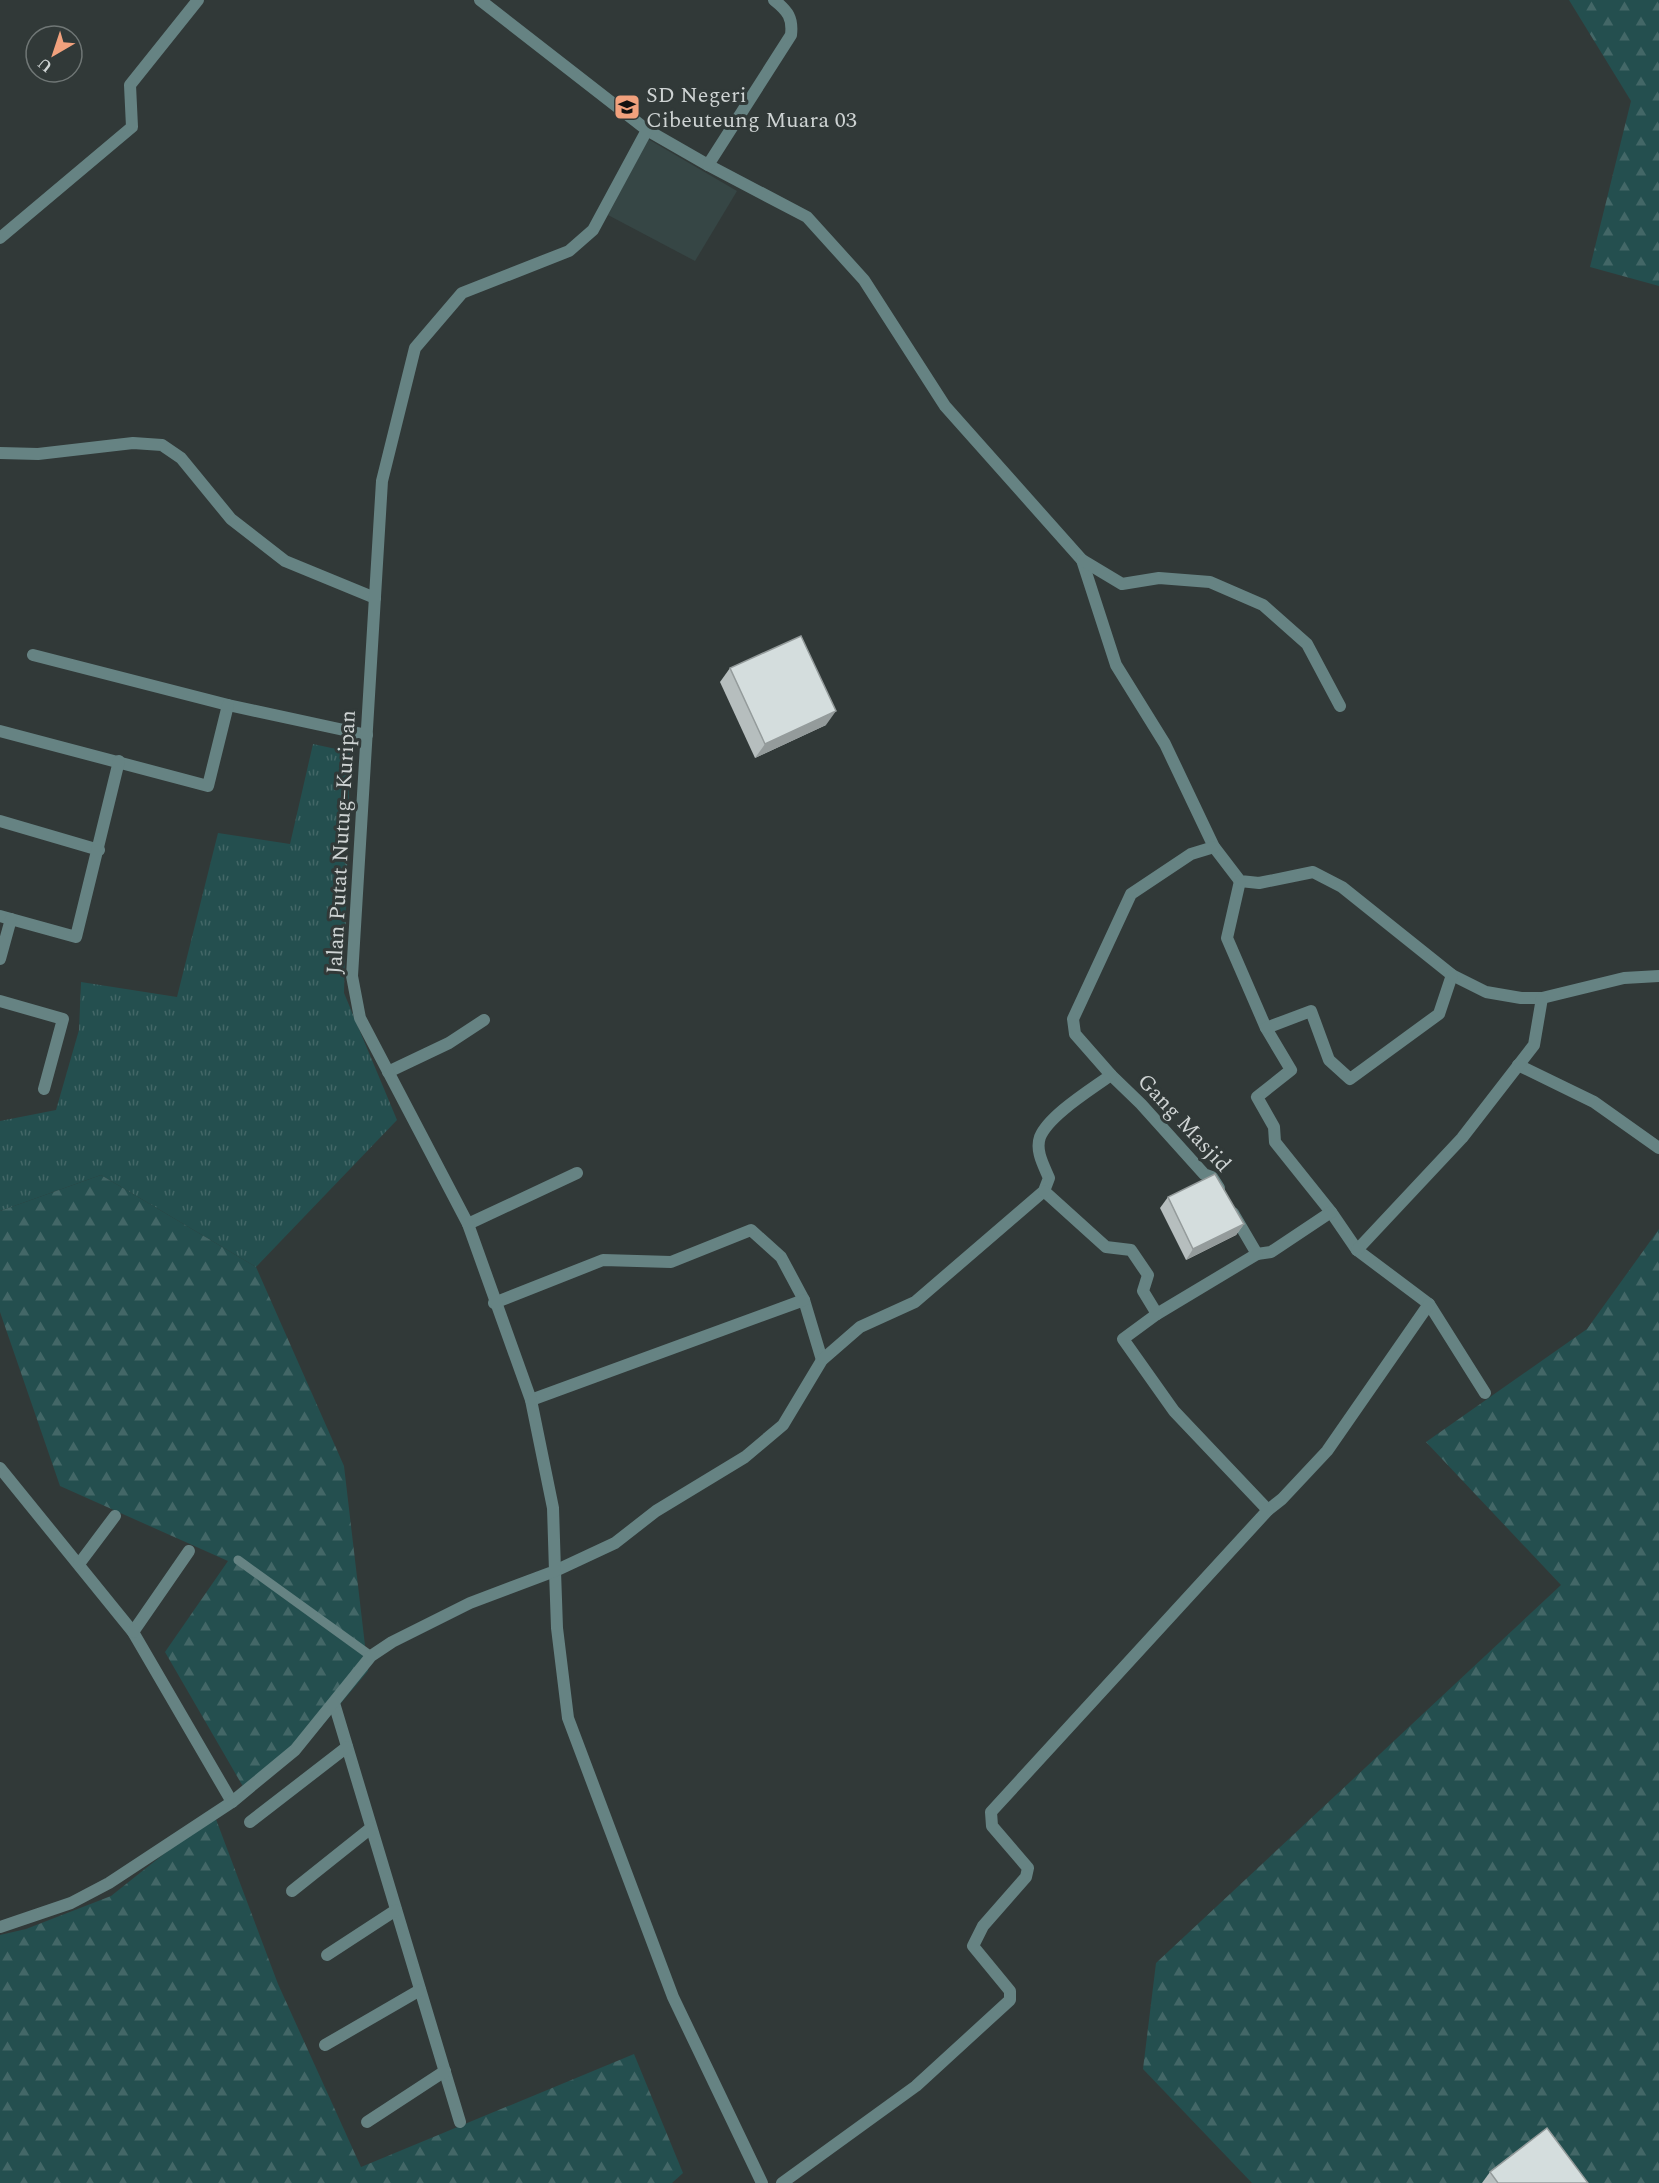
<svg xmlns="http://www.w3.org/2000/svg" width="1659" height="2183" viewBox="0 0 1659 2183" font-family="Spectral,serif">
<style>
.built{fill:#364645}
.grass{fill:url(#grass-tufts)}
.forest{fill:url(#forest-firs)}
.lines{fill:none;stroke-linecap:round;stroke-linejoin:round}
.service{stroke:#668383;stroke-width:9}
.minor{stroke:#668383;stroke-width:12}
.tertiary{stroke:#668383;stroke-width:12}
.wall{fill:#b6bebe}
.shaded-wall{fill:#949b9b}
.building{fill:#d4dddd;stroke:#949b9b;stroke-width:1.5}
.labels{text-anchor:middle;stroke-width:6;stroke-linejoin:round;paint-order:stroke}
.poi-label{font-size:22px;fill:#ced3d3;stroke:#313938;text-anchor:start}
.street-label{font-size:22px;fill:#ced3d3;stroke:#313938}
</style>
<defs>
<pattern id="grass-tufts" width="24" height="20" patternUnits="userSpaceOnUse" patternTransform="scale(1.5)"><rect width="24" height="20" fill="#244f4f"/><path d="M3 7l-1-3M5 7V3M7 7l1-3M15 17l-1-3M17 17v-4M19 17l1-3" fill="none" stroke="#436767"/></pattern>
<pattern id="forest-firs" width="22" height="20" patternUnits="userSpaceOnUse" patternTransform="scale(1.5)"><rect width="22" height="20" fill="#244f4f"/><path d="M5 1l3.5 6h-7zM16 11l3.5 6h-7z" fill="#436767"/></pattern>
</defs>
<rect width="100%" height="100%" fill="#313938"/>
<!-- built -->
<path class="built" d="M648 139 737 191 695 261 608 215Z"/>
<!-- grass -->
<path class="grass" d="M313 744 350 752 344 993 397 1120 256 1267 101 1175 0 1211V1121L56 1110 79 1030 81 982 177 997 218 833 290 844Z"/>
<!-- forest -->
<g class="forest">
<path d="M1569 0H1659V286L1590 267 1631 101Z"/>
<path d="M101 1175 256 1267 344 1466 368 1671 299 1753 245 1790 165 1652 228 1561 60 1486 0 1312V1211Z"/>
<path d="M1659 1229V2183H1252L1143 2069 1156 1963 1561 1585 1426 1442 1587 1329Z"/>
<path d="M214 1814 278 1984 361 2167 634 2054 683 2173 672 2183H0V1935L26 1929 111 1896Z"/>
</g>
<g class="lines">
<!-- service -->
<path class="service" d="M238 1560 371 1656"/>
<!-- minor -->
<g class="minor">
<path d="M647 130 708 165 807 217 864 280 945 406 1082 560 1116 665 1165 744 1214 847 1240 881 1259 883 1313 872 1342 887 1452 975 1486 992 1521 998H1542L1624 978 1659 976"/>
<path d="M708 165 791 35C793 18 788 11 774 0"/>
<path d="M0 238 132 127 130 85 198 0"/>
<path d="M0 453 38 454 133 443 162 445 181 458 231 519 285 561 375 598"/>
<path d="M1082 560 1122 584 1159 578 1210 582 1263 605 1307 644 1340 706"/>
<path d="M33 655 228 705 367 735"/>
<path d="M0 731 208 786 228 705"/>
<path d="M0 821 99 850"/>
<path d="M1240 881 1227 938 1266 1028 1291 1070 1257 1097 1274 1127 1275 1142 1331 1212 1357 1250 1429 1304 1485 1393"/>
<path d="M0 916 76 937 119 761"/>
<path d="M0 959 11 919"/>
<path d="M0 1001 63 1019 44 1089"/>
<path d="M1266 1028 1311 1011 1329 1060 1350 1079 1439 1014 1452 975"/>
<path d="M1518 1065 1594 1102 1659 1148"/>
<path d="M388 1072 449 1043 484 1020"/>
<path d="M1111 1075 1141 1104 1204 1174 1212 1177 1219 1188"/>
<path d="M468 1224 577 1173"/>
<path d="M1357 1250 1462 1138 1534 1045 1542 998"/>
<path d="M1257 1254 1271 1252 1331 1212"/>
<path d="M494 1303 603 1260 671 1262 751 1230 781 1257 804 1300 822 1360"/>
<path d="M1157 1314 1257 1254 1233 1213"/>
<path d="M531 1400 804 1300"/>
<path d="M0 1468 133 1632 232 1802"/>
<path d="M1268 1510 1282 1499 1327 1451 1429 1304"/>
<path d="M79 1564 115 1516"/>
<path d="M133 1632 189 1551"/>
<path d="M334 1703 460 2122"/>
<path d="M250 1822 347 1747"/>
<path d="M292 1891 371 1828"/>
<path d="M327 1955 396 1910"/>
<path d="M325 2045 420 1990"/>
<path d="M367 2122 445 2071"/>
<path d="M762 2183 673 1997 568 1718 557 1628 555 1571 615 1543 656 1511 745 1457 783 1425 822 1360 860 1327 915 1302 1044 1191 1049 1178C1044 1166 1035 1151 1040 1137 1049 1115 1092 1089 1111 1075L1075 1034 1073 1019 1131 894 1191 854 1214 847"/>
<path d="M782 2183 916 2086 1010 2000V1991L973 1946 983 1926 1026 1877 1028 1868 992 1826 991 1812 1268 1510 1174 1411 1123 1339 1157 1314 1143 1291 1148 1275 1131 1250 1106 1247 1044 1191"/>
</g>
<!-- tertiary -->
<path class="tertiary" d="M0 1927 71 1903 109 1883 232 1802 295 1750 371 1656 392 1642 470 1603 555 1571 553 1508 531 1400 468 1224 360 1018 352 976 382 481 415 348 462 293 569 251 593 230 647 130 480 0"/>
</g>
<!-- wall -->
<g class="wall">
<path d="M730 668 826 725 755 758 720 682Z"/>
<path d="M1168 1197 1244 1224 1236 1235 1186 1260 1160 1208Z"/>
<path d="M1490 2172 1588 2183H1482Z"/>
</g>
<!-- shaded-wall -->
<g class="shaded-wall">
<path d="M836 711 826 725 755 758 765 744Z"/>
<path d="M1244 1224 1236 1235 1186 1260 1193 1249Z"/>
</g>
<!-- building -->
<g class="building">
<path d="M801 636 836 711 765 744 730 668Z"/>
<path d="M1215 1174 1244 1224 1193 1249 1168 1197Z"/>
<path d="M1547 2128 1588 2183H1498L1490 2172Z"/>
</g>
<!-- icons -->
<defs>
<symbol id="school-square" viewBox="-11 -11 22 22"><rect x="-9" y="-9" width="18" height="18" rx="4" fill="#f1a17d" stroke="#313938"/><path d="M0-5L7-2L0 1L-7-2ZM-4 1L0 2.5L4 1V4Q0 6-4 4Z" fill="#111"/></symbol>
</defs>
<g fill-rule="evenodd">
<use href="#school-square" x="612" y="92" width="30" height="30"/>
</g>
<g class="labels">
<!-- poi labels -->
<g class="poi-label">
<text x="646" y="102">SD Negeri<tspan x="646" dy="25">Cibeuteung Muara 03</tspan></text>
</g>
<!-- street labels -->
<g class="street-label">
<text transform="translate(340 842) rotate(-87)" y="8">Jalan Putat Nutug–Kuripan</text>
<text transform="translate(1185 1122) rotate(47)" y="8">Gang Masjid</text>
</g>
</g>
<!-- north arrow -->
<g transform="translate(54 54) rotate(219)"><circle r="28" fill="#313938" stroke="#707776" stroke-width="1.5"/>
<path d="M0-4.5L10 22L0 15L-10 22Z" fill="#f1a17d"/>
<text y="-9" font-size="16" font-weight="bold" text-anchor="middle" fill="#ced3d3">U</text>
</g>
</svg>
